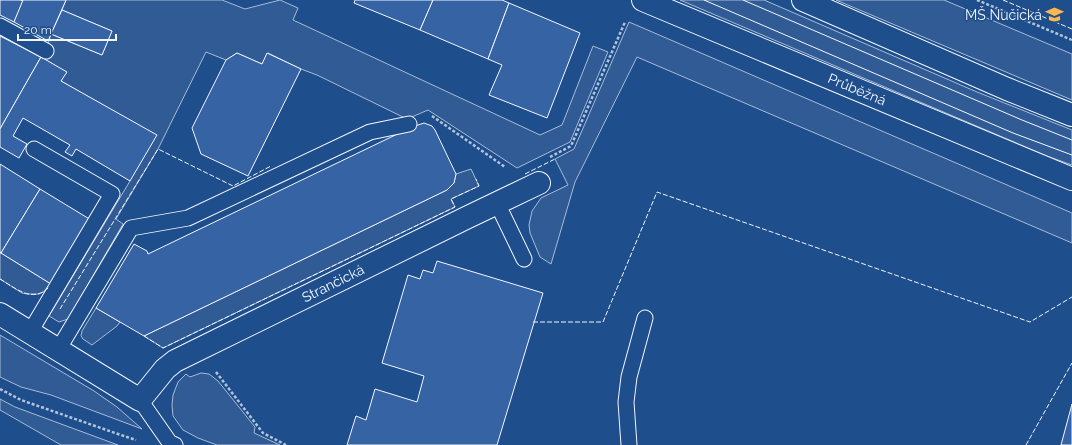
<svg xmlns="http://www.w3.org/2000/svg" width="1072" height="445" viewBox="0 0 1072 445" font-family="Raleway,sans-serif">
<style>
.built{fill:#305b95;stroke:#a8bbd7}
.building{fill:#3563a3;stroke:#f2f6ff}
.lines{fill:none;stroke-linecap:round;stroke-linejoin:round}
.lane-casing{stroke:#f2f6ff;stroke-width:17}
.street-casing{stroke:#f2f6ff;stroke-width:24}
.secondary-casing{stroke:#f2f6ff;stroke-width:24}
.path{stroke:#b3c4dc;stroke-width:2.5;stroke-dasharray:3 2;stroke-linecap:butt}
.lane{stroke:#1f4e8c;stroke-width:15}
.street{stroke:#1f4e8c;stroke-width:22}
.secondary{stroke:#1f4e8c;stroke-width:22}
.tram{stroke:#f2f6ff;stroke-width:1}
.fence{stroke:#f2f6ff;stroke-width:1;stroke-dasharray:5 2;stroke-linecap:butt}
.labels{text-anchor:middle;stroke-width:3;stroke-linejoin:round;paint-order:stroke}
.poi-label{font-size:14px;fill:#f2f6ff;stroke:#1f4e8c;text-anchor:end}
.street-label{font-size:14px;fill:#f2f6ff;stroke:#1f4e8c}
</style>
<rect width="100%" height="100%" fill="#1f4e8c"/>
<!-- built -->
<g class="built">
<path d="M66 0H222L245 9 280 0 298 8 293 20 540 135 562 125 593 46 608 52 570 142 517 168 428 110 407 119 317 75 301 69 268 53 262 64 237 53 226 60 206 52 158 149 116 219 123 224 68 319 59 322 49 316 130 181 101 104 61 81 66 72 41 57 46 51 51 34 102 55 112 31 62 10Z"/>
<path d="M680 0H764L977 92 1072 130V165L1047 156Z"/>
<path d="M836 0H944L1072 54V100Z"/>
<path d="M629 22 1072 213V243L637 57 575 182 551 264 540 257 530 233 529 225 532 211 541 198 568 185 555 159 574 149Z"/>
<path d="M471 169 479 186 451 199 455 207 163 348 144 336 447 190 454 183 456 174Z"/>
<path d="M1 253 51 284 45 291 39 294H27L22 293 0 279V254Z"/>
<path d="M96 308 120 322 117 326 92 345 83 339 81 336 82 331Z"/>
<path d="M0 335 94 391 117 407 142 429 51 395 21 387 0 377Z"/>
<path d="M201 373 209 374 218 381 255 427 254 433 280 445H217L198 438 183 430 173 416 172 405 173 395 178 382 186 374 190 377Z"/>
<path d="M0 399 15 407 118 445H61L0 410Z"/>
</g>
<!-- building -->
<g class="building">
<path d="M0 0H20L23 1 14 22 0 15Z"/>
<path d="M23 0H66L48 41 14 22Z"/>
<path d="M355 0H433L420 30 354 3Z"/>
<path d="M433 0H502L509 3 488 59 420 30Z"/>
<path d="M509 3 580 33 547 118 489 95 502 65 488 59Z"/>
<path d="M62 10 112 31 102 55 51 34Z"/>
<path d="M0 36 41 57 0 129Z"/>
<path d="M237 53 262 64 267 53 301 69 248 176 201 154 192 128 226 60Z"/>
<path d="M41 57 67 72 61 81 157 135 130 181 76 149 72 156 65 152 70 145 23 118 13 136 27 144 19 158 0 147V129Z"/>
<path d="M424 123 432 126 435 130 456 174 454 183 447 190 144 336 96 308 134 244 147 251 148 254 412 127Z"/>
<path d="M0 164 40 189 1 253 0 252Z"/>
<path d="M40 189 91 220 51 284 1 253Z"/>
<path d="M437 261 543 293 497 445H347L356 416 366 420 375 389 417 402 424 376 382 363 408 275 420 279 423 270 433 273Z"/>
<path d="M1072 404V445H1061Z"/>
</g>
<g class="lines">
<defs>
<g id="lane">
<path d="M0 26 46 51"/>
<path d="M497 203 524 259"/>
<path d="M30 332 112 194 34 149"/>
<path d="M58 350 131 228 188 218 370 132 409 124"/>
<path d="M140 400 170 443 175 445"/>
<path d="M629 445 626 402 629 377 645 318"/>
</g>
<g id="street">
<path id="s1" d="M0 314 140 400 165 369 175 361 468 217 539 183"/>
</g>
<g id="secondary">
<path id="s2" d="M643 0 1072 179"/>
<path d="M803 0 1007 89 1072 115"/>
</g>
</defs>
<!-- lane casing -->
<use href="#lane" class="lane-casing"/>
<!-- street casing -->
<use href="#street" class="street-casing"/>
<!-- secondary casing -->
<use href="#secondary" class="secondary-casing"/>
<!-- path -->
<g class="path">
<path d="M977 0 1072 40"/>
<path d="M432 116 505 167"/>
<path d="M550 157 571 146 625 22"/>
<path d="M216 372 263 433 286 445"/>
<path d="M0 389 21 400 118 434 136 440"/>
</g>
<!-- lane -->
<use href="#lane" class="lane"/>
<!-- street -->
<use href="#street" class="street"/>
<!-- secondary -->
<use href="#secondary" class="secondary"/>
<!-- tram -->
<g class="tram">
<path d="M704 0 1013 133 1072 155"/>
<path d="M743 0 1022 120 1072 140"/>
</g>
<!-- fence -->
<g class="fence">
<path d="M1003 0 1072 29"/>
<path d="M525 174 555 159"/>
<path d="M0 279C15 288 33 304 49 287"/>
<path d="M60 309 158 149 233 186 271 166"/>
<path d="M533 322H603L657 192 1030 322 1072 297"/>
<path d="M144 336 163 348 455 207 451 199 479 186 476 179"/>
<path d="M1026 445 1072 363"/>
</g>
</g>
<!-- icons -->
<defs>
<symbol id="school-bare" viewBox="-9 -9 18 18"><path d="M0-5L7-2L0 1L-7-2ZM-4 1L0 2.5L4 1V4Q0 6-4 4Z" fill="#ffb74d" stroke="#1f4e8c" stroke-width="2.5" paint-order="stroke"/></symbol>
</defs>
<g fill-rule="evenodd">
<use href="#school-bare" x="1042" y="2" width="25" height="25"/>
</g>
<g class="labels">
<!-- poi labels -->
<g class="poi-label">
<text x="1042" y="20">MŠ Nučická</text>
</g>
<!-- street labels -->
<g class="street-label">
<text dy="5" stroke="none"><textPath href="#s2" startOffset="232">Průběžná</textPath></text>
<text dy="5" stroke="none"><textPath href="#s1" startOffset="393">Strančická</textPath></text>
</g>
</g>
<!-- scale -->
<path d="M18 34v6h98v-6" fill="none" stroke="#f2f6ff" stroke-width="2"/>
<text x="24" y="34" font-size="12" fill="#f2f6ff" stroke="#1f4e8c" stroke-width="3" paint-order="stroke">20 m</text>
</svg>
